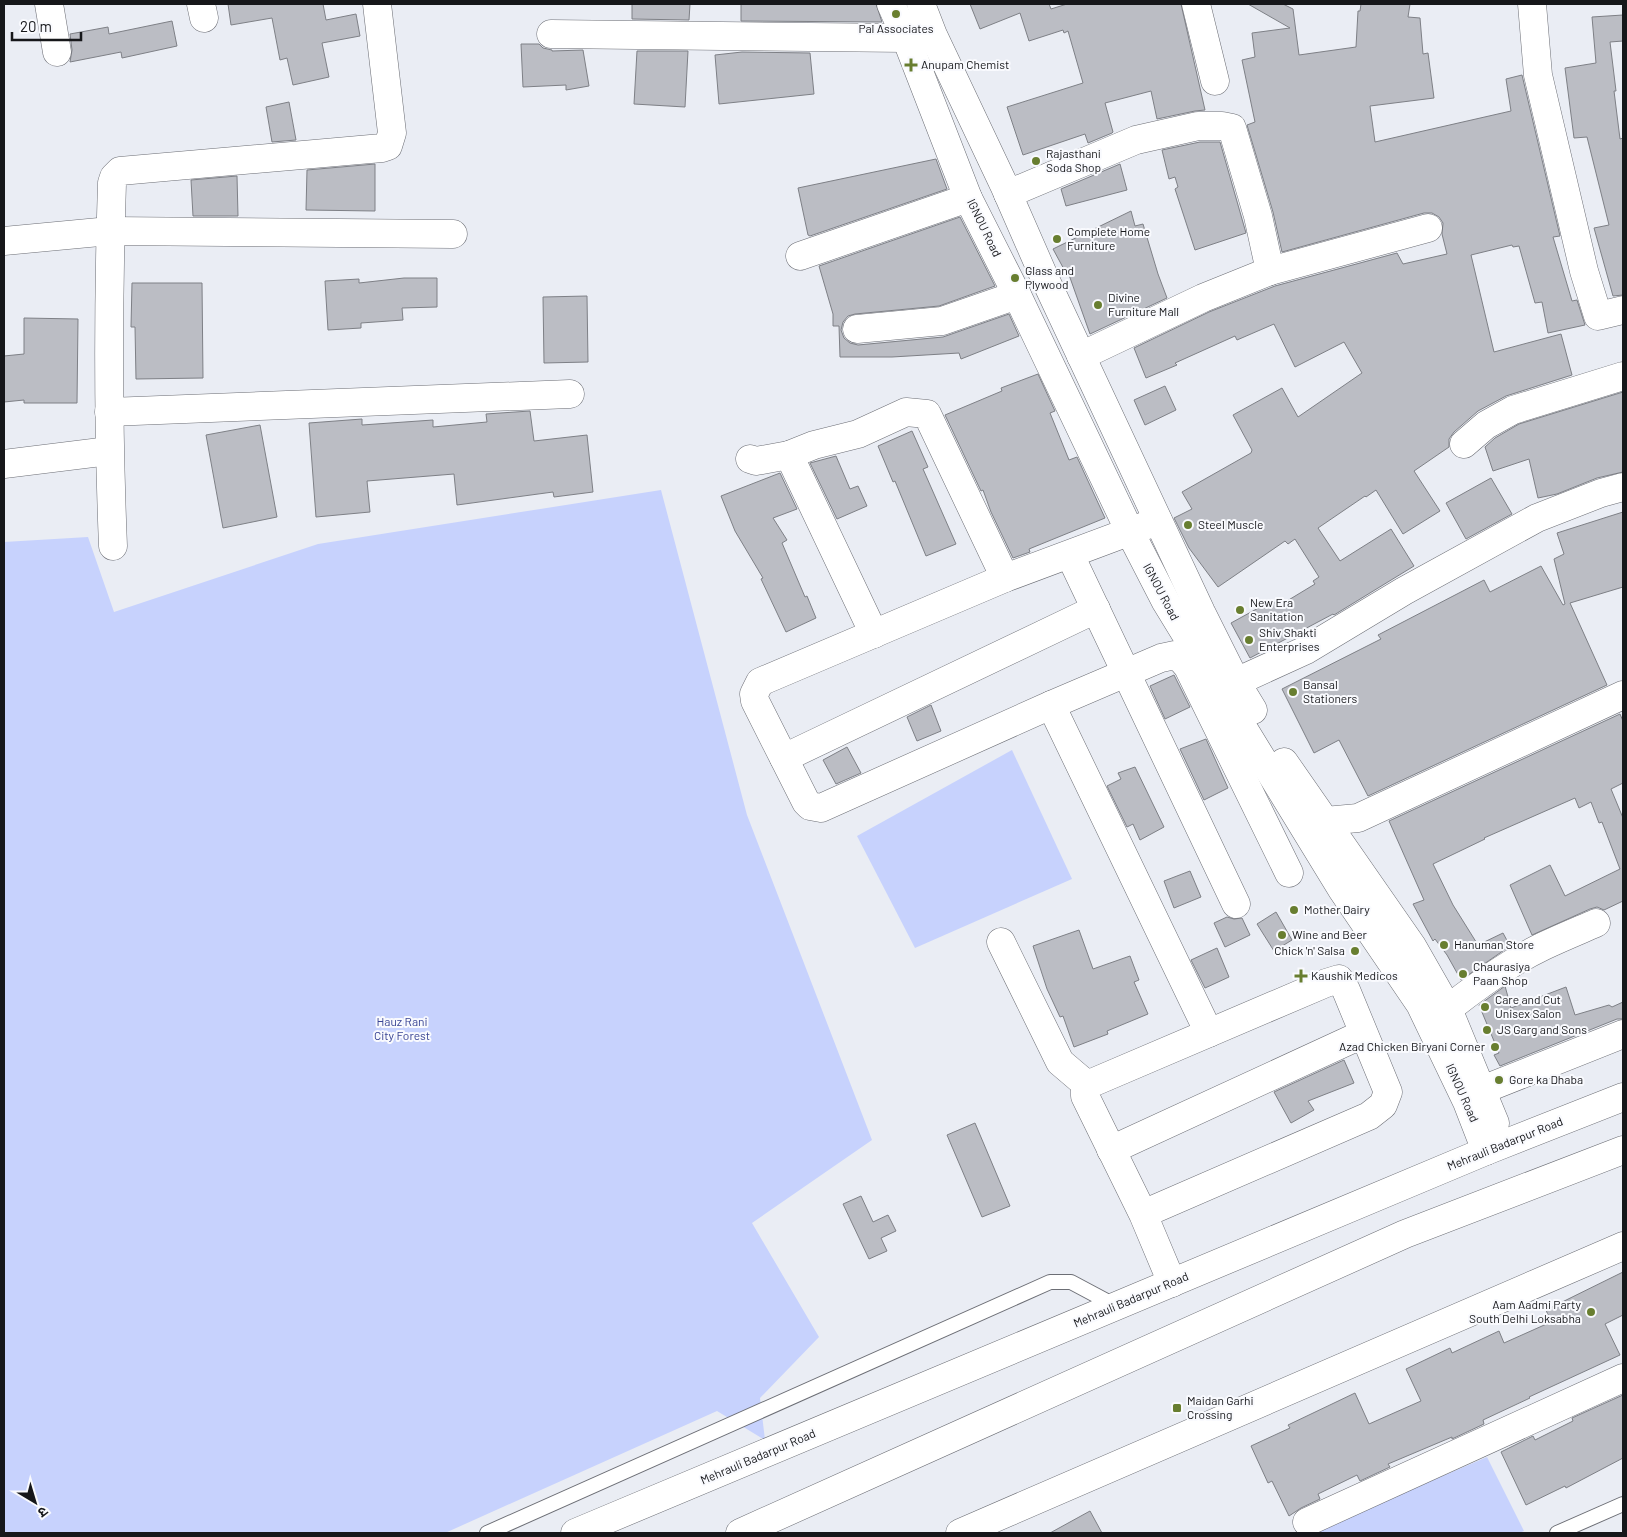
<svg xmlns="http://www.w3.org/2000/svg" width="1627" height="1537" viewBox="0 0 1627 1537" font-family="Barlow,'Noto Sans Devanagari',sans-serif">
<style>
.green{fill:#c7d2fd}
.building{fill:#bbbdc4;stroke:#7e8086}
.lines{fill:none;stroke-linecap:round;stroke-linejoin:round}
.lane-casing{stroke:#6c6e75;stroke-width:16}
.street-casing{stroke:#6c6e75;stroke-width:29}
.secondary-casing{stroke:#6c6e75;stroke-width:29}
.primary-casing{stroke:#6c6e75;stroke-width:29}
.lane{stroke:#fff;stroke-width:14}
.street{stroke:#fff;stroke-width:28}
.secondary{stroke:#fff;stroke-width:28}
.primary{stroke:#fff;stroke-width:28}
.poi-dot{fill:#687e30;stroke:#f9fafe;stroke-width:2}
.labels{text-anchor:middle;stroke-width:4;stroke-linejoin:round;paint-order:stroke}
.poi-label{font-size:12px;fill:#16171a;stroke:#f9fafe;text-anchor:start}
.street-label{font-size:12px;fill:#16171a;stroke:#f9fafe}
.park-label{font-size:12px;fill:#394494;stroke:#f9fafe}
</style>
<rect width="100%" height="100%" fill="#eaedf4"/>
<!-- green -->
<g class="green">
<path d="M661 490 747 815 872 1140 752 1223 819 1337 760 1398 765 1440 717 1411 445 1533H4V542L88 537 114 612 318 544Z"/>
<path d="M1012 750 1072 879 915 948 857 836Z"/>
<path d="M1487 1457 1524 1531 1519 1533H1310Z"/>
</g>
<!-- building -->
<g class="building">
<path d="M228 4H323L326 20 356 14 360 36 322 43 329 77 293 85 287 58 280 60 272 18 231 25Z"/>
<path d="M632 4H690L689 20 632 19Z"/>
<path d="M741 4H876L882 22 741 21Z"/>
<path d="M970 4H1049L1051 9 1067 4H1181L1205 110 1195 111 1157 119 1151 91 1105 103 1113 132 1112 133 1088 143 1085 134 1023 155 1007 107 1083 83 1068 31 1064 33 1063 30 1029 41 1020 13 980 29Z"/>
<path d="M1248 4H1283L1293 9 1299 55 1356 47 1358 11H1360L1361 4H1410L1408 17 1420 18 1423 54 1428 53 1434 98 1370 106 1375 142 1511 111 1506 79 1522 75 1560 236 1553 237 1572 301 1577 300 1585 325 1548 333 1542 302 1535 303 1519 246 1513 247 1512 245 1471 255 1494 352 1561 334 1572 375 1506 396 1478 411 1454 432 1449 439V447L1414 471 1440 511 1403 534 1376 490 1366 497 1365 496 1318 528 1340 561 1391 529 1414 566 1334 615 1333 614 1250 658 1231 623 1273 600 1277 607 1315 584 1313 581 1319 577 1295 539 1288 544 1285 541 1218 587 1189 548 1174 518 1192 509 1182 492 1251 453 1252 450 1233 415 1282 388 1298 417 1362 373 1344 342 1295 367 1274 324 1237 340 1235 336 1175 363 1177 365 1146 378 1134 348 1209 312 1275 286 1397 253 1403 264 1447 254 1442 234 1443 223 1439 217 1432 213H1424L1282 252 1273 212 1247 125 1255 122 1242 60 1255 57 1252 33 1290 28Z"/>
<path d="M1623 15V41L1610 42 1616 91H1614L1620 139 1623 138V295L1613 296 1594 228 1609 225 1587 137 1574 138 1565 68 1596 63 1592 17Z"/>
<path d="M172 21 177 46 122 58 121 52 70 62 72 50 70 34 108 27 109 34Z"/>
<path d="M521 44H539L543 48 552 50V51L583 50 589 86 566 90V85L523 87Z"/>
<path d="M637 51H688L685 107 634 104Z"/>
<path d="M742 52 810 53 814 94 719 104 715 55Z"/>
<path d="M289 102 296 140 272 142 266 107Z"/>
<path d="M1200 142H1220L1246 233 1195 250 1175 189 1178 187 1175 177 1169 179 1162 150Z"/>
<path d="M936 159 947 189 810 236 808 235 798 188Z"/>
<path d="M375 164V211L306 210 307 170Z"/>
<path d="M1120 164 1127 190 1066 206 1061 189Z"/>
<path d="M237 176 238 216H193L191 180Z"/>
<path d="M1131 211 1135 226 1143 224 1158 274 1167 298 1090 334 1068 272 1066 273 1053 249Z"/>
<path d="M960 217 995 286 939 306 855 314 848 316 843 322 841 330 844 338 850 343 858 345 943 337 1009 314 1019 336 961 359 959 353 892 357H840L839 326H833V314L819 266Z"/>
<path d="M404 278H437V307L402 308 403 320 361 323V328L328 330 325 281 359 279V283Z"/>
<path d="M132 283H202L203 378 136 379 135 327H131Z"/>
<path d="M587 296 588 362 544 363 543 297Z"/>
<path d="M24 318 78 319 77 403H24V400L4 402V356L24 354Z"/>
<path d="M1038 374 1055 411 1050 413 1069 460 1077 457 1105 518 1029 549 1030 552 1013 558 991 512 983 490 981 491 945 415 1002 391 1001 388Z"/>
<path d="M1165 386 1176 410 1145 425 1134 400Z"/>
<path d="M1623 392V472L1597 478 1557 494 1538 498 1529 459 1493 471 1485 447 1495 438 1519 424Z"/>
<path d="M530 411 534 441 587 435 593 492 554 497 553 492 457 505 454 474 367 481 370 512 316 517 309 423 362 419V425L433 420V427L487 422 486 414Z"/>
<path d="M260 425 277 517 223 528 206 435Z"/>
<path d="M912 431 928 467 923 469 956 544 926 556 895 481 893 482 878 446Z"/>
<path d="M836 456 850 489 858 486 867 506 837 519 810 463Z"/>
<path d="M780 473 797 509 773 518 787 540 782 543 805 597 807 596 816 618 786 632 761 579 763 578 735 531 721 496Z"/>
<path d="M1491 478 1512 514 1466 539 1446 503Z"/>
<path d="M1623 512V587L1570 603 1607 685 1368 796 1339 740 1314 753 1282 689 1381 639 1378 635 1484 580 1490 592 1541 566 1563 605 1565 604 1554 559 1564 554 1557 533Z"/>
<path d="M1174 675 1190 707 1165 719 1150 686Z"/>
<path d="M931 705 941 731 917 741 907 717Z"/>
<path d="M1620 714 1623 721V783L1611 789 1623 818V901L1604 910 1597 907 1590 909 1532 935 1510 885 1550 865 1565 896 1620 869 1602 822 1599 823 1591 802 1579 808 1575 798 1484 838 1485 839 1433 864 1453 905 1478 945 1503 933 1510 946 1461 980 1447 955 1435 939 1433 941 1413 904 1424 900 1389 821Z"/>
<path d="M1206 739 1228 788 1204 800 1180 749Z"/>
<path d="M847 747 861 773 836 784 823 760Z"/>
<path d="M1135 767 1164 827 1140 840 1133 824 1127 827 1107 786 1121 779 1118 773Z"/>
<path d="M1190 871 1201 897 1174 908 1164 881Z"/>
<path d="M1276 912 1292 940 1274 951 1257 924Z"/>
<path d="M1227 917 1234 919 1242 918 1250 935 1225 947 1214 923Z"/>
<path d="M1079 930 1093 969 1130 956 1139 980 1134 982 1148 1014 1107 1031 1108 1034 1074 1047 1063 1016 1060 1017 1047 989 1033 946Z"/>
<path d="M1217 948 1229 977 1205 988 1191 960Z"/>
<path d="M1505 986 1511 1008 1566 987 1575 1015 1609 1005 1612 1007 1623 1002V1019H1617L1500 1066 1494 1055 1499 1053 1479 1005Z"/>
<path d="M1344 1060 1354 1083 1308 1101 1314 1110 1291 1123 1274 1092Z"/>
<path d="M975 1123 1010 1206 982 1217 947 1135Z"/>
<path d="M861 1196 873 1222 888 1215 896 1231 881 1238 887 1251 869 1259 843 1204Z"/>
<path d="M1623 1272V1315L1605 1324 1620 1355 1529 1397 1530 1398 1483 1420 1484 1424 1452 1439V1437L1388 1464 1390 1467 1360 1481 1357 1475 1318 1494 1320 1499 1301 1508 1289 1516 1272 1481 1268 1483 1251 1446 1290 1428 1288 1425 1355 1393 1369 1424 1421 1401 1406 1369 1450 1348 1452 1353 1499 1331 1504 1343 1551 1322 1546 1310Z"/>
<path d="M1623 1395V1458L1566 1488 1565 1486 1526 1505 1501 1452 1533 1436 1535 1440 1573 1421 1572 1418Z"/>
<path d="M1090 1511 1102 1533H1050Z"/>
</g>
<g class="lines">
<defs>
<g id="lane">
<path d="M487 1533 1050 1282H1071L1116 1306"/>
<path d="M1557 1533 1623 1504"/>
</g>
<g id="street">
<path d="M49 4 57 52"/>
<path d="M201 4 204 18"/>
<path d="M1196 4 1215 81"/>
<path d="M1532 4 1538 75 1584 271 1598 316 1623 310"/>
<path d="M551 34 906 38"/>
<path d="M1008 194 1136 140 1198 126H1222L1232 128 1258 216 1270 271"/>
<path d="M4 241 110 231 453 234"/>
<path d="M800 256 968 198"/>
<path d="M857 329 942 321 1017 295"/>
<path d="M1081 356 1203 298 1270 271 1428 228"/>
<path d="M109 412 570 394"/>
<path d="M1464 444 1486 425 1513 410 1623 376"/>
<path d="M789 455 874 634"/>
<path d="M750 459 756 461 789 455 814 445 858 434 906 412 927 414 1005 578"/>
<path d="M4 464 109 451"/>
<path d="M1158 521 1005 578 760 682 754 694 755 701 806 802 810 806 821 808 1051 705 1161 658 1175 655 1182 660 1188 667 1289 873"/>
<path d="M113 546C108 425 108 304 112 183L114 177 120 171 382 148 388 146 392 133 377 4"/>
<path d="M1070 555 1236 904"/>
<path d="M1236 682 1306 650 1404 591 1537 518 1601 493 1623 487"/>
<path d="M1051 705 1209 1033"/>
<path d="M784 758 1096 609"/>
<path d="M1325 821 1358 818 1623 695"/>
<path d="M1001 942 1060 1062 1087 1085"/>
<path d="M1448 1009C1467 994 1487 979 1508 966 1535 948 1566 936 1596 923"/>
<path d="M1482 1090 1623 1034"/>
<path d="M1111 1150 1363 1034"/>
<path d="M1143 1214 1369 1116 1383 1105 1388 1092 1346 990 1339 979 1326 983 1087 1085 1085 1089V1096L1143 1214 1172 1283"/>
<path d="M1307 1522 1623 1378"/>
<path d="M960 1533 1623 1246"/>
</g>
<g id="secondary">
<path d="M891 4 906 38 968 198 1017 295 1130 532 1166 602 1341 888 1420 1004 1467 1102 1486 1151"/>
<path d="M921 4 933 35 1004 185 1046 281 1201 612 1236 682 1253 710"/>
<path d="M1284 762 1412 946 1448 1009 1495 1123"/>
</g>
<g id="primary">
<path d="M575 1533 1486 1151 1623 1097"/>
<path d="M740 1533 1405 1234 1623 1150"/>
</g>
</defs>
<!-- lane casing -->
<use href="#lane" class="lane-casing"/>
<!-- street casing -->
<use href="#street" class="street-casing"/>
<!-- secondary casing -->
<use href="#secondary" class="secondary-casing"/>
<!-- primary casing -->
<use href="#primary" class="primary-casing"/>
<!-- lane -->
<use href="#lane" class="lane"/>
<!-- street -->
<use href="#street" class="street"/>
<!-- secondary -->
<use href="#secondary" class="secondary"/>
<!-- primary -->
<use href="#primary" class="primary"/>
</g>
<!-- markers -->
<g class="poi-dot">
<circle cx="896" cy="14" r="5"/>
<path d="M908.5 57.5h5v5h5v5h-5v5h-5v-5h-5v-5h5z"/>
<circle cx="1036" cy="161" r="5"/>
<circle cx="1057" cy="239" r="5"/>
<circle cx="1015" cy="278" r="5"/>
<circle cx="1098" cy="305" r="5"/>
<circle cx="1188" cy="525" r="5"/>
<circle cx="1240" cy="610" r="5"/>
<circle cx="1249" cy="640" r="5"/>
<circle cx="1293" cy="692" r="5"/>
<circle cx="1294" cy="910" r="5"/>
<circle cx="1282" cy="935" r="5"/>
<circle cx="1444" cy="945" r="5"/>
<circle cx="1355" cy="951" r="5"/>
<circle cx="1463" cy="974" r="5"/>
<path d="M1298.5 968.5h5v5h5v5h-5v5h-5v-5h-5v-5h5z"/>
<circle cx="1485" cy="1007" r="5"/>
<circle cx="1487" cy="1030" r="5"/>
<circle cx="1495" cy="1047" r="5"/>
<circle cx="1499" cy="1080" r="5"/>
<circle cx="1591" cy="1312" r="5"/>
<rect x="1172" y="1403" width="10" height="10" rx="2.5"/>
</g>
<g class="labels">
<!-- poi labels -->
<g class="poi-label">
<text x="896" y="33" text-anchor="middle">Pal Associates</text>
<text x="921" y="69">Anupam Chemist</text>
<text x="1046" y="158">Rajasthani<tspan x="1046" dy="14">Soda Shop</tspan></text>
<text x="1067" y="236">Complete Home<tspan x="1067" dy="14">Furniture</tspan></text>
<text x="1025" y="275">Glass and<tspan x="1025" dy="14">Plywood</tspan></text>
<text x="1108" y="302">Divine<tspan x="1108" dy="14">Furniture Mall</tspan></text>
<text x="1198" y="529">Steel Muscle</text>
<text x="1250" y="607">New Era<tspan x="1250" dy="14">Sanitation</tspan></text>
<text x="1259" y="637">Shiv Shakti<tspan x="1259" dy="14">Enterprises</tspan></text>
<text x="1303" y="689">Bansal<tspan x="1303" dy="14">Stationers</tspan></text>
<text x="1304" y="914">Mother Dairy</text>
<text x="1292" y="939">Wine and Beer</text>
<text x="1454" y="949">Hanuman Store</text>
<text x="1345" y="955" text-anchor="end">Chick 'n' Salsa</text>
<text x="1473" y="971">Chaurasiya<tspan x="1473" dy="14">Paan Shop</tspan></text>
<text x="1311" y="980">Kaushik Medicos</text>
<text x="1495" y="1004">Care and Cut<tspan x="1495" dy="14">Unisex Salon</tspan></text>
<text x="1497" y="1034">JS Garg and Sons</text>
<text x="1485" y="1051" text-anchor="end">Azad Chicken Biryani Corner</text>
<text x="1509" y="1084">Gore ka Dhaba</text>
<text x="1581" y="1309" text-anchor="end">Aam Aadmi Party<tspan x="1581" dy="14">South Delhi Loksabha</tspan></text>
<text x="1187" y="1405">Maidan Garhi<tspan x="1187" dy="14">Crossing</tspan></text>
</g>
<!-- street labels -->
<g class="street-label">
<text transform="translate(984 228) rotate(64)" y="4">IGNOU Road</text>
<text transform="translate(1161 592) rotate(62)" y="4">IGNOU Road</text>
<text transform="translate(1462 1093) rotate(66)" y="4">IGNOU Road</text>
<text transform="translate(1505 1144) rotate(-22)" y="4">Mehrauli Badarpur Road</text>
<text transform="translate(1131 1300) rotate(-23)" y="4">Mehrauli Badarpur Road</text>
<text transform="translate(758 1457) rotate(-23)" y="4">Mehrauli Badarpur Road</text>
</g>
<!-- park labels -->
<g class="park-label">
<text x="402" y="1026">Hauz Rani<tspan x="402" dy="14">City Forest</tspan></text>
</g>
</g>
<!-- border -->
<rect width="1627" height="1537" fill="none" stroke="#16171a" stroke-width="10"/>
<!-- north arrow -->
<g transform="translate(35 1502) rotate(142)" stroke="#f9fafe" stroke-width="4" paint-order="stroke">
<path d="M0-4L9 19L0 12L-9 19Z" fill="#16171a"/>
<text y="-8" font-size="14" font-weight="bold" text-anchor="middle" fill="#16171a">उ</text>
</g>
<!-- scale -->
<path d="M12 32v8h69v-8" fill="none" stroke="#16171a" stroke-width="2.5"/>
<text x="20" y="32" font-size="15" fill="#16171a" stroke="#f9fafe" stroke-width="4" paint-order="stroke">20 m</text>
</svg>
